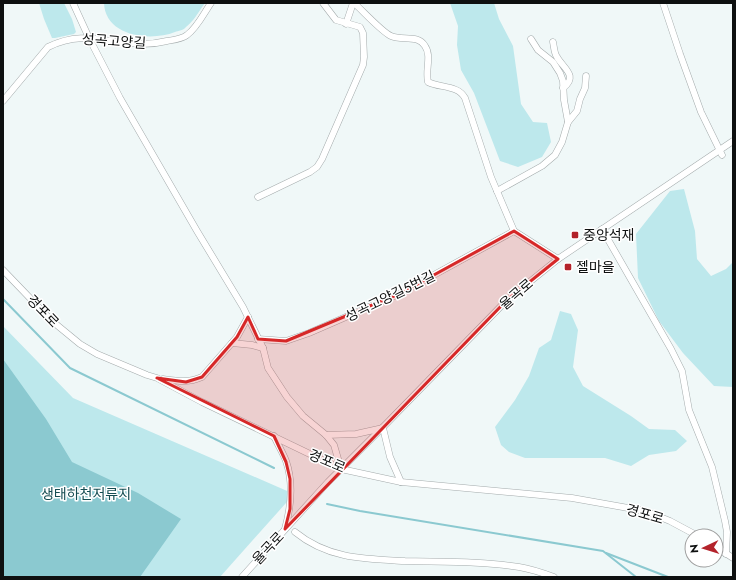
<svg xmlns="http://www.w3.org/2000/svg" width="736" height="580" viewBox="0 0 736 580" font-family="Jost,'Noto Sans KR',sans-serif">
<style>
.green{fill:#bde8ec}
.water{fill:#8bc9d0}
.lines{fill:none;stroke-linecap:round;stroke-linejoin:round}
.stream{stroke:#8bc9d0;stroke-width:2}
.minor-casing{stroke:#a4abac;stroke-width:7}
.minor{stroke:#fff;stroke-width:6}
.marked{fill:#d62828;fill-opacity:0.2;stroke:#d62828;stroke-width:3;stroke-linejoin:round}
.poi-dot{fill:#b4232b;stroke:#fff;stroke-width:1.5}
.labels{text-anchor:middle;stroke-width:3;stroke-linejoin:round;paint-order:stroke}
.street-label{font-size:14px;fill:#0e1010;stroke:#fff}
.poi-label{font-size:14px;fill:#0e1010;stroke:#fff;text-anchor:start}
.park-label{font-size:14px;fill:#154d52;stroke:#fff}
</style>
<rect width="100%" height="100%" fill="#f0f8f8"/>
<!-- green -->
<g class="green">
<path d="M39 3H64L72 19 76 32 74 34 55 38H52L44 19Z"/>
<path d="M104 3H205C199 11 194 21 186 27 184 30 178 31 175 32 150 42 105 36 104 3Z"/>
<path d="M450 3H494L499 19 513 46 521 104 533 122 547 123 551 142 542 157 518 167 500 161 474 93 461 70 457 45 458 26Z"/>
<path d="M684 189 695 231 697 259 711 276 726 269 733 262V387L714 386 683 353 659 321 638 278 636 234 670 191Z"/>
<path d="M560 311 571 314 578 330 573 367 583 386 631 416 649 429 675 430 687 441 676 451 649 455 631 466 605 458H525L509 452 501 445 495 427 515 400 529 376 539 348 551 340Z"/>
<path d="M3 326 73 398 294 494 220 577H3Z"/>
</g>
<!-- water -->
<path class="water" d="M3 359 46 419 72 462 138 493 181 519 140 577H3Z"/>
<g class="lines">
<!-- stream -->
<g class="stream">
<path d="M3 299 70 368 274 468"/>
<path d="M327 504 360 511 603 551 636 577"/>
<path d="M606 553 668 577"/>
</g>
<defs>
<g id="minor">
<path d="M73 3 89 38 120 98 197 231 243 307 263 348 268 368 287 397 303 416 326 435 334 445 341 469"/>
<path d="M354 3C363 11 382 32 391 36 402 41 418 34 425 46 432 56 425 70 428 82 440 88 458 85 465 98L491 177 514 231 558 259"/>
<path d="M663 3 680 54 701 112 722 155"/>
<path d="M346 24 353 3"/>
<path d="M553 42C554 46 554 53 557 57 563 68 579 76 563 88"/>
<path d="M3 101 48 47C84 29 107 44 142 44 150 44 159 43 167 41 173 40 182 39 187 35 197 28 204 13 211 3"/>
<path d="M568 122 577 111 580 99 585 88 586 76"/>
<path d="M497 191 542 166 555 155 562 142 568 122 564 100 563 81 560 73 553 62 538 50 531 39"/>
<path d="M258 197 310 172 317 167 322 159 363 65 364 57 363 33 360 27 336 20 323 3"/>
<path d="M602 229 671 349 682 371 689 410 712 467 725 521 727 532 726 554"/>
<path d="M3 270 52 321 80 344 97 354 147 375 157 378 202 402 341 469 401 482 572 498 645 511 670 521 698 536"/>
<path d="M258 339 286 341 309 333 401 293 514 231"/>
<path d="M232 343 252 345 263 348"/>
<path d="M163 379C177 381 189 383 202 377L237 337 248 317"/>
<path d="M326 435 356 434 383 428 390 457 401 482"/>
<path d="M274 436C278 445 283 453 286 461 294 484 291 507 285 529"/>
<path d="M295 532C328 559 365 559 405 561 443 562 482 561 519 567 531 569 543 573 554 577"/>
<path d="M716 547 733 558"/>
<path d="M242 577 328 482 388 422 506 301 558 259 733 141"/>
</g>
</defs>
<!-- minor casing -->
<use href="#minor" class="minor-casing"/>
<!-- minor -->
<use href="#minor" class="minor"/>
</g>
<!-- marked area -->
<path class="marked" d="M514 231 558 259 506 301 285 529 290 509V479L286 462 274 436 157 378 186 382 202 377 237 337 248 317 258 339 286 341 401 293Z"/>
<!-- markers -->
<g class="poi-dot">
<rect x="571" y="231" width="8" height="8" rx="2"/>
<rect x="564" y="263" width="8" height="8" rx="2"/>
</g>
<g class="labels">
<!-- street labels -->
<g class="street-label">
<text transform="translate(114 41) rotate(4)" y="5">성곡고양길</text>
<text transform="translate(516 294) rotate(-41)" y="5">율곡로</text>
<text transform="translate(390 296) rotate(-26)" y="5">성곡고양길5번길</text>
<text transform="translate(43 311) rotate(46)" y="5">경포로</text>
<text transform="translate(327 461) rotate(23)" y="5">경포로</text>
<text transform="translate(645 514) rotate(16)" y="5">경포로</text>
<text transform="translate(268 548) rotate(-47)" y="5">율곡로</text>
</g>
<!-- poi labels -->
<g class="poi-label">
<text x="583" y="240">중앙석재</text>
<text x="576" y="272">젤마을</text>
</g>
<!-- park labels -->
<g class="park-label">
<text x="86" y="499">생태하천저류지</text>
</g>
</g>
<!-- border -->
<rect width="736" height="580" fill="none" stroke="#0e1010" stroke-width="8"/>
<!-- north arrow -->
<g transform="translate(704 548) rotate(266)"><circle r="19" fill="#ffffff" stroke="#9f9f9f"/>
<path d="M0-3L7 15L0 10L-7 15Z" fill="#b4232b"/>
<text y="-6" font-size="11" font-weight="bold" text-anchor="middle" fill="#0e1010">N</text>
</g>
</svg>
